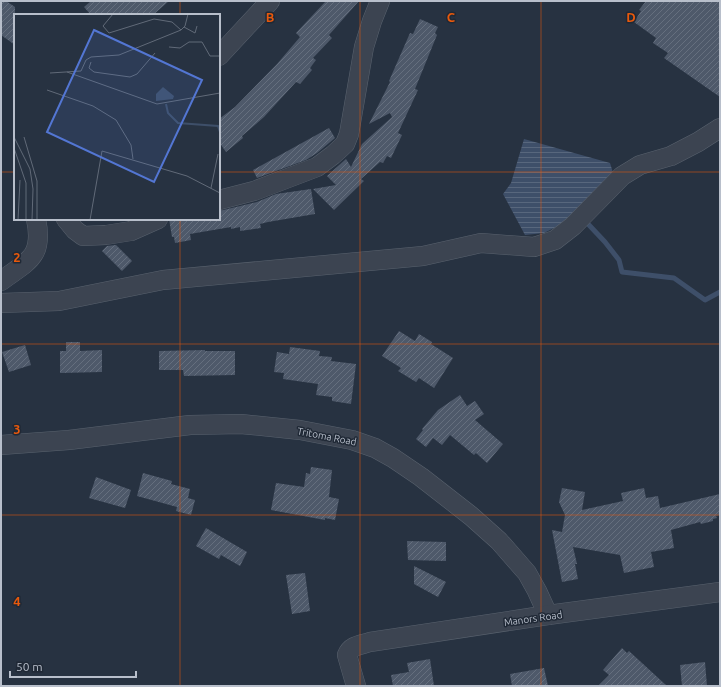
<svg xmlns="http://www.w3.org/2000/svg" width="721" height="687" viewBox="0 0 721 687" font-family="Ubuntu,sans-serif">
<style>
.water{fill:url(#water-rules)}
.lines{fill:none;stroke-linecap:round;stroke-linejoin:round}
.stream{stroke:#3e4f69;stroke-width:5}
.building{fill:url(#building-hatch)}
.minor-casing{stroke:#59626e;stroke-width:20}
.minor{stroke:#3c4451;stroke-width:19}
.grid{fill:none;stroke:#e8590c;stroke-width:1;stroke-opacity:0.55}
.labels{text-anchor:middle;stroke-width:3;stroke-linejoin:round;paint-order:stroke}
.street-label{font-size:10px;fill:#b8bfcb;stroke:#202936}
.inset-river{fill:none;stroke:#3e4f69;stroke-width:2}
.inset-road{fill:none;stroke:#616a78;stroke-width:1}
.view{fill:#5376d3;fill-opacity:0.15;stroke:#5376d3;stroke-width:2}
.inset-edge{fill:none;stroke:#b8bfcb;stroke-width:2}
.grid-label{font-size:13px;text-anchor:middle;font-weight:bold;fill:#e8590c;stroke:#202936;stroke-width:3;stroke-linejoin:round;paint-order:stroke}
</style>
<defs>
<pattern id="water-rules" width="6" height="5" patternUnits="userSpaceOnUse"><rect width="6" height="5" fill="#3e4f69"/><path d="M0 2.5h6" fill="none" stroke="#58677d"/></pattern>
<pattern id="building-hatch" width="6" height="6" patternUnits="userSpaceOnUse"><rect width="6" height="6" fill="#4e596a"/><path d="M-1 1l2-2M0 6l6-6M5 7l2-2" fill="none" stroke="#656f7e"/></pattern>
</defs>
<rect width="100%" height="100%" fill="#273241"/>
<!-- water -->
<path class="water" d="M524 139 610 163 614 176 564 223 544 233 525 235 503 194 511 183Z"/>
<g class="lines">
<!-- stream -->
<path class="stream" d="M589 225 605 242 619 260 622 272 674 278 705 300 720 292"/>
</g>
<!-- building -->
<g class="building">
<path d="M1 1H6L15 7V45L1 35Z"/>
<path d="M91 1H169L153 15H91L84 7Z"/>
<path d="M326 1H359L329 35 332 38 313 58 316 60 310 68 312 70 300 84 296 82 264 117 242 136 243 138 226 152 219 142V119L235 107 277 64 300 37 296 33Z"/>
<path d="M646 1H720V97L664 58 668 53 653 43 656 38 634 22 641 11 639 10Z"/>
<path d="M420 19 438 27 435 33 437 35 415 89 418 90 398 133 402 135 391 158 387 156 383 163 380 162 361 179 364 181 334 210 313 189 336 185 327 176 346 159 351 167 362 144 392 117 390 113 369 124 390 82 389 81 410 33 413 34Z"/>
<path d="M329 128 335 138 317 153 306 160 257 178 253 170Z"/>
<path d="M311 189 315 214 268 222 260 224 261 228 240 231V227L231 229V227L190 234 191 240 175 243 174 237H172L169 219H219V211L257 202 276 194Z"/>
<path d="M116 245 132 261 122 271 102 251 107 246Z"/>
<path d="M399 331 415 341 419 334 432 342 431 344 453 358 434 388 419 378 416 382 398 371 401 368 382 356Z"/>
<path d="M66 342H80V351L102 350V372L60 373V351H66Z"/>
<path d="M25 345 31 365 9 372 2 352Z"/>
<path d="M290 347 320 351 319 356 332 357 331 361 356 364 351 404 332 401V397L316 395 318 384 283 379 284 373 274 372 277 352 289 354Z"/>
<path d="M205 350V351H235V375L184 376 183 370H159V351Z"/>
<path d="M460 395 467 406 475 401 484 414 475 420 503 444 487 463 476 453 474 455 450 435 442 445 433 438 426 447 416 439 423 430 422 429 438 410Z"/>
<path d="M311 467 332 470 329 497 339 499 335 520 325 518V520L271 510 276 483 304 487 306 473 310 474Z"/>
<path d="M143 473 172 481 171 484 190 489 188 498 195 500 191 515 176 511 177 507 137 496Z"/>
<path d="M96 477 131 490 125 508 89 498Z"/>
<path d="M562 488 585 492 582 510 623 501 621 493 644 488 646 498 658 496 660 508 720 494V515L716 516 717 518 713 519V521L701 524 700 522 671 530 674 548 651 552 654 567 624 573 620 555 573 547 577 564H575L578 579 562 582 552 530 562 532 565 515 559 502Z"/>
<path d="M206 528 247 552 240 566 221 555 219 559 196 546Z"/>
<path d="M407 541 446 542V561L408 560Z"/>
<path d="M414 566 446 582 438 597 414 584Z"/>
<path d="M305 573 310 611 292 614 286 575Z"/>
<path d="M622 648 627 653 629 651 667 686H598L609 675 603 670Z"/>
<path d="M430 659 434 686H393L391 675 409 672 407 663Z"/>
<path d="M705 662 707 686H682L680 665Z"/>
<path d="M544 668 548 686H512L510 674Z"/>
</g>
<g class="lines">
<defs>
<g id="minor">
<path d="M219 56 270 1"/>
<path d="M219 200 254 191 317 167 333 155 345 144 349 134 364 47 372 21 380 1"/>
<path d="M66 219 75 230 83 236 106 235 131 231 158 219"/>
<path d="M1 281C28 261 44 257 36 219"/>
<path d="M1 303 59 301 163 280 423 256 481 243 534 247 555 240 573 226 622 176 640 165 671 156 698 142 720 128"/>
<path d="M1 445 69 440 190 425 241 424 300 430 352 440 375 448 393 458 421 477 471 516 499 541 527 573 537 591 548 615"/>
<path d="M356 686 347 655C351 645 361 645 370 642L548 615 720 592"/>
</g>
</defs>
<!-- minor casing -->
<use href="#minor" class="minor-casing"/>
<!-- minor -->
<use href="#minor" class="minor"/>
</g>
<!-- grid -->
<path class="grid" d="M180 1V15M360 1V686M541 1V686M1 172H15M219 172H720M180 219V686M1 344H720M1 515H720"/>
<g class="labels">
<!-- street labels -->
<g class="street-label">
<text transform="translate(327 436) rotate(11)" y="4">Tritoma Road</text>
<text transform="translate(533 618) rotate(-8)" y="4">Manors Road</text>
</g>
</g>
<!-- overview -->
<g transform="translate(14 14)">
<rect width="206" height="206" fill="#273241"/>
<path d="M149 73 160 82 159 85 142 87V80Z" fill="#3e4f69"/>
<path class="inset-river" d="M152 90 154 99 164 109 204 112 206 118"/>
<path class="inset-road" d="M99 0 89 12 95 19 140 5 158 8 167 16M170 13 181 19 183 12M155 33 166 34 175 28H188L196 42H206M72 46 77 43 105 41 167 16 171 12 174 0M77 48 75 54 80 58 116 63 123 60 141 39M53 58 143 90 206 79M36 59 67 57 72 46M33 76 79 92 102 106 117 131 119 145M0 123 16 155 19 175 18 206M10 123 23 167V206M0 134 12 169V206M197 174 204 140M4 206 6 166M76 206 88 137 173 162 206 179"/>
<path class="view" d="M80 16 188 66 140 168 33 118Z"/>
<rect width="206" height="206" class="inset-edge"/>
</g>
<g class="grid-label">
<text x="270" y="22">B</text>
<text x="451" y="22">C</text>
<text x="631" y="22">D</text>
<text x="17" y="262">2</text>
<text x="17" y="434">3</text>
<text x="17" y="606">4</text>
</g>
<!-- border -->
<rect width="721" height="687" fill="none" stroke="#b8bfcb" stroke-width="4"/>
<!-- scale -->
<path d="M10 671v6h126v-6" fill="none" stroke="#b8bfcb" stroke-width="2"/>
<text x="16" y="671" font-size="12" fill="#b8bfcb" stroke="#202936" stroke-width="3" paint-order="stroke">50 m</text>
</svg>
